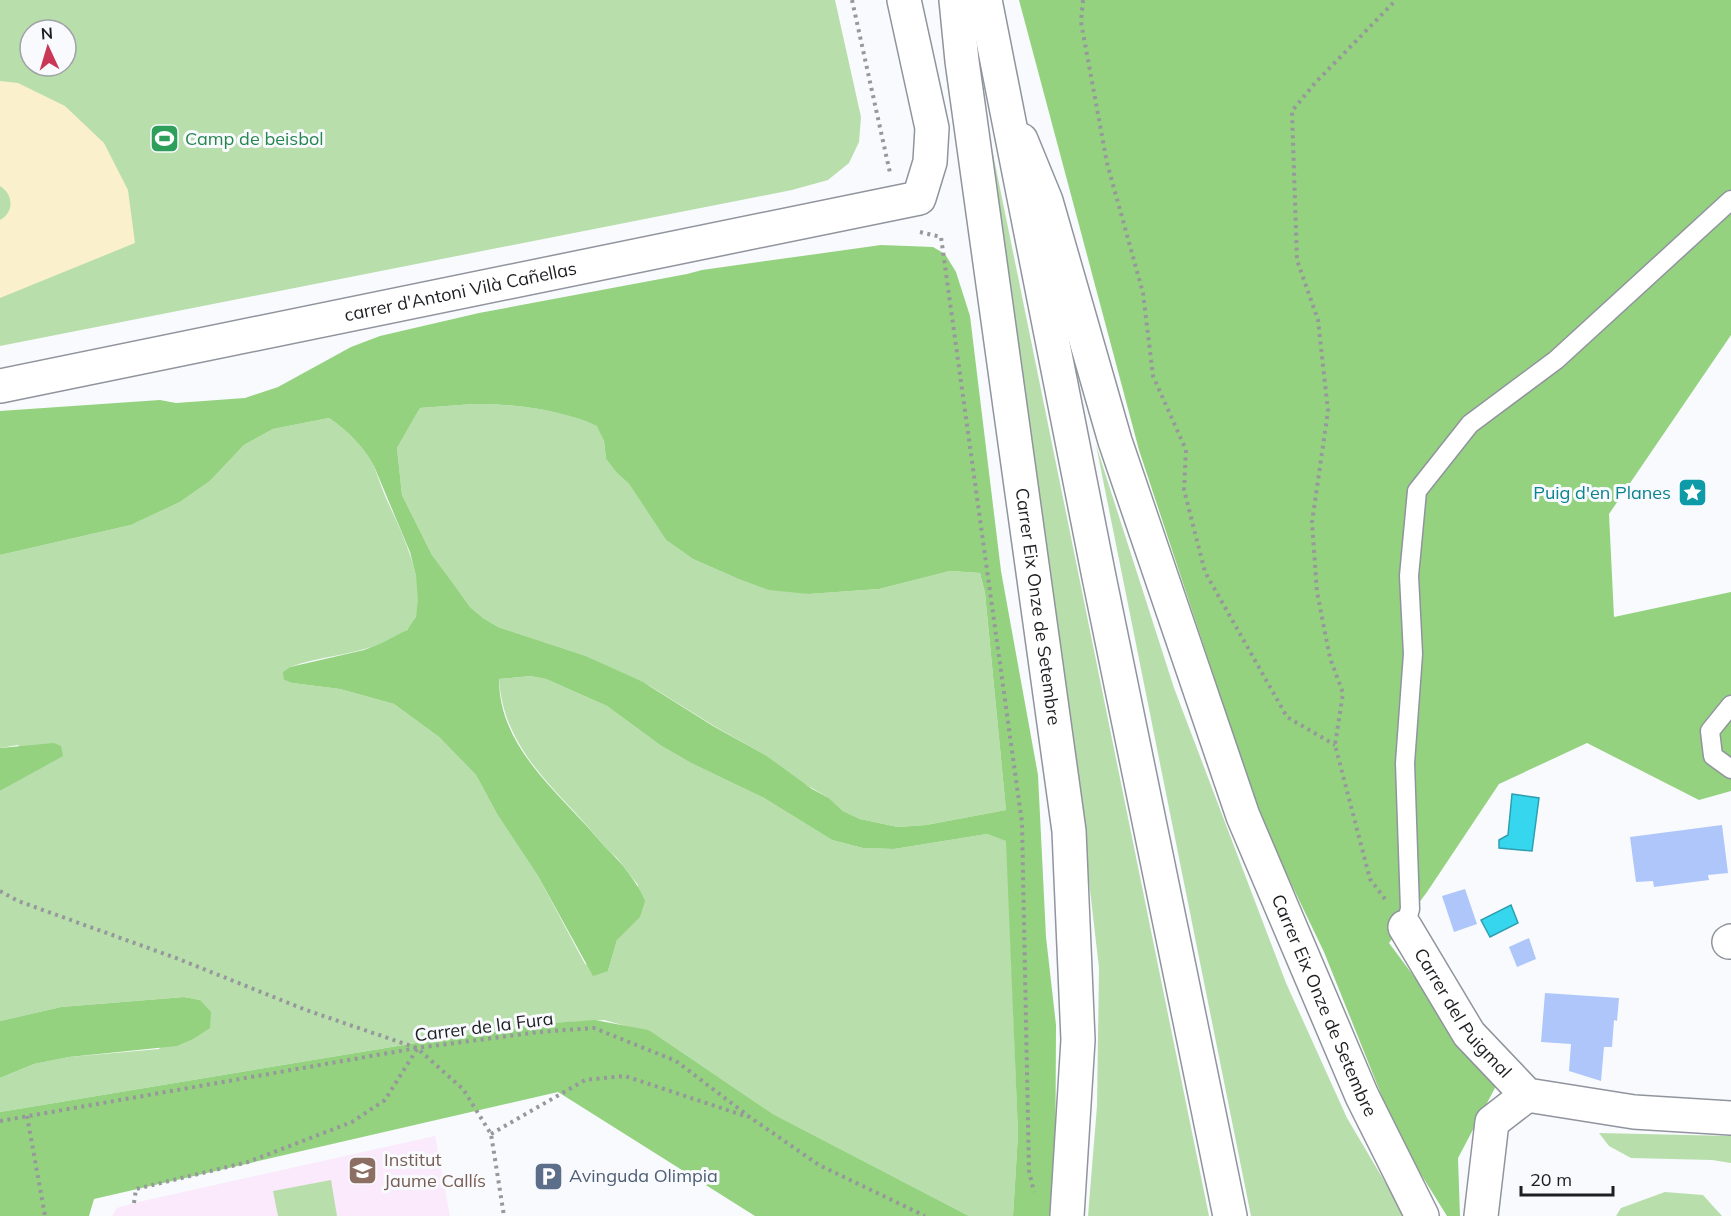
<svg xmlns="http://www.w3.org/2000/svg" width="1731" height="1216" viewBox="0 0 1731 1216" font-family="Mulish,sans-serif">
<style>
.education{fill:#fbeafc}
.green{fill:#b8deab;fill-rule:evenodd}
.forest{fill:#94d27f;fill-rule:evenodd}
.sand{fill:#faf0cb}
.water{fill:#35d6ee;stroke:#2e9fb0;stroke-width:1.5}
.building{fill:#aec6f9}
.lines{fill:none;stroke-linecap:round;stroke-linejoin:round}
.lane-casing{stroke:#90949d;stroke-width:21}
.street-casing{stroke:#90949d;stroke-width:36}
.secondary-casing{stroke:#90949d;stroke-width:36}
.path{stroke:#96989c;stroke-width:4;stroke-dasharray:3 4.5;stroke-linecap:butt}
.lane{stroke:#fff;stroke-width:18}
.street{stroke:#fff;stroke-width:33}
.secondary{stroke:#fff;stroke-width:33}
.labels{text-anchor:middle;stroke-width:6;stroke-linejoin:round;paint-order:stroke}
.leisure-label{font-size:18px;fill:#27864d;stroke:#f8fafe;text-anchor:start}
.street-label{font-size:18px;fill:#1c1e21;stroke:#f8fafe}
.culture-label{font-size:18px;fill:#0d838f;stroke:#f8fafe;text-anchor:end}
.education-label{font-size:18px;fill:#785e54;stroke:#f8fafe;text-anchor:start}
.service-label{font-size:18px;fill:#4e5e75;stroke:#f8fafe;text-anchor:start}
</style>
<rect width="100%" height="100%" fill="#f8fafe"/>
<!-- education -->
<path class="education" d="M435 1136 450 1216H112L117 1208 134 1203Z"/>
<!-- green -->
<g class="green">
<path d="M0 0H835L861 117 859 142 849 163 828 180 792 190 0 346ZM30 30H66V66H30Z"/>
<path d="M978 80 1209 1216H1088L1097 1106 1099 968 1087 864Z"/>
<path d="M473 404C515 404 559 409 598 426L604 441 606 459 616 472 629 484 666 540 693 559 734 577 809 594 879 589 950 571 980 573 985 593 1006 810 926 825 898 827 860 819 843 811 829 798 803 783 767 756 714 726 650 686 586 656 498 627 483 618 470 607 450 581 432 555 402 495 397 448 420 408Z"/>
<path d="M329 418C347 430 364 447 374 466 379 480 384 495 391 509 403 535 431 594 413 623 407 632 394 639 383 643 353 655 321 656 290 667L284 672V680L292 683 340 689 394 704 439 737 476 775 497 814 538 876 585 964 608 971 617 940 627 928 638 885 617 858 605 847C562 792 504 755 499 679L530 676 546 679 607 706 660 745 691 763 764 798 832 840 863 848 894 849 987 834 1007 841 1018 1134 1013 1216H969L773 1114 655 1034 604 1020 551 1023 446 1038 0 1112V1078L34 1064 69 1057 159 1049 200 1000 184 997 61 1007 0 1021V791L37 770 18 745 0 748V555L131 525 180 502 210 481 244 445 273 429Z"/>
<path d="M1096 445 1174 688 1286 983 1347 1118 1405 1216H1251Z"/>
<path d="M1599 1133 1731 1136V1163L1712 1160 1631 1158 1609 1146Z"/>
<path d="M331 1180 337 1216H278L273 1191Z"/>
<path d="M1665 1192 1703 1195 1722 1216H1616L1621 1208Z"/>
</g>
<!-- forest -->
<g class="forest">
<path d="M1019 0H1731V335L1609 514 1614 617 1731 592V791L1699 800 1587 743 1499 784 1427 892 1389 943 1496 1086 1458 1158 1460 1216H1447L1399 1139 1324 952 1263 825 1139 450Z"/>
<path d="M881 245 933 247 945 254 956 272 970 316 1001 571 1038 775 1046 937 1056 1025 1055 1216H1013L1018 1134 1006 841 987 834 894 849 863 848 832 840 764 798 691 763 660 745 607 706 546 679 530 676 499 679C499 751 564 796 605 847 622 863 636 880 645 901L640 917 617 940 608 971 593 976 538 876 497 814 476 775 439 737 394 704 340 689 292 683 284 680 283 672 290 667 364 650 382 643 407 630 416 617 418 600 416 576 410 552 374 466C364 447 347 430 329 418L273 429 244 445 210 481 180 502 131 525 0 555V411L160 400 176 403 245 398 278 387 351 347 380 336 479 313 687 274 702 270ZM473 404C514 404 559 409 597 426L604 441 606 459 616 472 629 484 666 540 693 559 734 577 769 590 809 594 879 589 950 571 980 573 985 593 1006 810 926 825 898 827 860 819 843 811 829 798 812 789 767 756 713 726 643 682 586 656 498 627 483 618 470 607 432 555 402 495 397 448 420 408Z"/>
<path d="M54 743 61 746 63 756 0 791V748Z"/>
<path d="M184 997 200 1000 211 1012 210 1028 193 1039 177 1046 69 1057 34 1064 0 1078V1021L61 1007Z"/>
<path d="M595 1020 648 1030 655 1034 773 1114 969 1216H755L558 1092 94 1199 89 1216H0V1112L446 1038 551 1023Z"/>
</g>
<!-- sand -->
<path class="sand" d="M0 81 18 83 65 106 104 143 128 190 135 243 0 298V220C14 212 14 195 0 186Z"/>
<!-- water -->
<g class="water">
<path d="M1512 794 1539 798 1532 851 1499 848V840L1508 835Z"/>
<path d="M1511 905 1518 923 1490 937 1481 920Z"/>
</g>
<!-- building -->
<g class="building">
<path d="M1722 825 1728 873 1708 875 1709 880 1654 887 1653 881 1636 882 1630 837Z"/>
<path d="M1465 889 1477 924 1454 932 1442 896Z"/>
<path d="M1529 938 1536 959 1517 967 1509 947Z"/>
<path d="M1545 993 1619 998 1617 1021 1614 1020 1612 1047H1604L1601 1081 1569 1071 1571 1044 1541 1042Z"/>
</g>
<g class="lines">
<defs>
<g id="lane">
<path d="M1731 705 1710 731 1713 756 1731 769"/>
<path d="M1405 927 1410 909 1405 763 1413 654 1409 576 1417 491 1470 424 1556 360 1731 200"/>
</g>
<g id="street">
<path id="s1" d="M956 0 962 61 1069 831 1078 1040 1067 1216"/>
<path id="s2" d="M1021 140 1046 201 1115 441 1243 816 1362 1096 1422 1216"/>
<path id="s3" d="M0 386 919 198 930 162 932 128 904 0"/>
<path id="s4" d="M1405 927 1469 1034 1527 1095 1634 1112 1731 1118"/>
<path d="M1729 942 1731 941"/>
<path d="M1481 1216 1492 1122 1527 1095"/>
</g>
<path id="secondary" d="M985 0 1099 577 1230 1216"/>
</defs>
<!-- lane casing -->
<use href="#lane" class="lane-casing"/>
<!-- street casing -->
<use href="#street" class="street-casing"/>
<!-- secondary casing -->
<use href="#secondary" class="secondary-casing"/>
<!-- path -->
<g class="path">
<path d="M852 0 890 173"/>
<path d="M1083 0 1081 22 1107 163 1143 293 1153 376 1186 450 1184 490 1205 572 1287 717 1335 745"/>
<path d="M920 232 941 237 1022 823 1029 1171 1034 1192"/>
<path d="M0 891 18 901 176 958 306 1010 417 1048 463 1089 491 1134 504 1216"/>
<path d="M1385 899 1370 879 1335 745 1343 693 1330 658 1317 592 1312 522 1328 411 1318 320 1297 260 1292 111 1315 83 1396 0"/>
<path d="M27 1116 45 1216"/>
<path d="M0 1121 417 1048 539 1032 594 1028 676 1061 751 1118 819 1165 925 1216"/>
<path d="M491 1134 585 1080 625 1076 748 1117"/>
<path d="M134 1203 136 1189 248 1162 352 1122 385 1100 417 1049"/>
</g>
<!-- lane -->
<use href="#lane" class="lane"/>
<!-- street -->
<use href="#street" class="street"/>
<!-- secondary -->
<use href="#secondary" class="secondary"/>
</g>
<!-- icons -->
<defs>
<symbol id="stadium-square" viewBox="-11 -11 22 22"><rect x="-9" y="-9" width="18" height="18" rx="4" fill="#2e9e5b" stroke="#f8fafe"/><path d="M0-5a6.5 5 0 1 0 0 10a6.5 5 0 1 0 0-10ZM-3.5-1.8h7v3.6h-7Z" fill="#fff"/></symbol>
<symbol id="sight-square" viewBox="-11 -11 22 22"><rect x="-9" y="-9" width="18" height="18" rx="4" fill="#0f9aa8" stroke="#f8fafe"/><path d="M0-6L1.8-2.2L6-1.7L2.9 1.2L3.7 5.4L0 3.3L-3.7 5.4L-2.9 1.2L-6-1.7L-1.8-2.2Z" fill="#fff"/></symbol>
<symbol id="school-square" viewBox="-11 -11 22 22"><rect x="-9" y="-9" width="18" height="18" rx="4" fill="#8d6e63" stroke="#f8fafe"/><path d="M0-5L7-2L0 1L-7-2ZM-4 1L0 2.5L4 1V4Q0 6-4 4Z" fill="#fff"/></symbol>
<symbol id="parking-square" viewBox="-11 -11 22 22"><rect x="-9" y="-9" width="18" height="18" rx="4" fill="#5c6f8a" stroke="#f8fafe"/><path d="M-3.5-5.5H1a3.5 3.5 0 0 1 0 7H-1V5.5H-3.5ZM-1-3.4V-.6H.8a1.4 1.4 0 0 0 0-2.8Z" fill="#fff"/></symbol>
</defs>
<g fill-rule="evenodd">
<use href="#stadium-square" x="148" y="122" width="33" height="33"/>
<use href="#sight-square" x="1676" y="476" width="33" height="33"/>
<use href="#school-square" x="346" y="1154" width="33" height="33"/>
<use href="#parking-square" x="532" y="1160" width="33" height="33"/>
</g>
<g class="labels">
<!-- leisure labels -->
<g class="leisure-label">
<text x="185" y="145">Camp de beisbol</text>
</g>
<!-- street labels -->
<g class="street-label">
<text dy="6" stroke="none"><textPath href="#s3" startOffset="470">carrer d'Antoni Vilà Cañellas</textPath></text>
<text dy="6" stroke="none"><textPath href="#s1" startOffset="612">Carrer Eix Onze de Setembre</textPath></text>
<text dy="6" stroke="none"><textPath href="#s2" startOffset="918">Carrer Eix Onze de Setembre</textPath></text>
<text dy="6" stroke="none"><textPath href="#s4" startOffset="104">Carrer del Puigmal</textPath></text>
<text transform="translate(484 1027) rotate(-7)" y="6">Carrer de la Fura</text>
</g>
<!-- culture labels -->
<g class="culture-label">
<text x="1671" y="499">Puig d'en Planes</text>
</g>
<!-- education labels -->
<g class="education-label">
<text x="384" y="1166">Institut<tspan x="384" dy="21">Jaume Callís</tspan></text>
</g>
<!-- service labels -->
<g class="service-label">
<text x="569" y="1182">Avinguda Olimpia</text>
</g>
</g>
<!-- north arrow -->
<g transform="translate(48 48) rotate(356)"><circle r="28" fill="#f8fafe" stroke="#a0a2a6" stroke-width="1.5"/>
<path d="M0-4.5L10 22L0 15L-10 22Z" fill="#c93957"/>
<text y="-9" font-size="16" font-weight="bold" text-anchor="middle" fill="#1c1e21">N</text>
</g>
<!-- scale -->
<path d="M1521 1186v9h92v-9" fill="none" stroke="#1c1e21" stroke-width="3"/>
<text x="1530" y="1186" font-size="18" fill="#1c1e21" stroke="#f8fafe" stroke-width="4.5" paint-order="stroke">20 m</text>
</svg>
